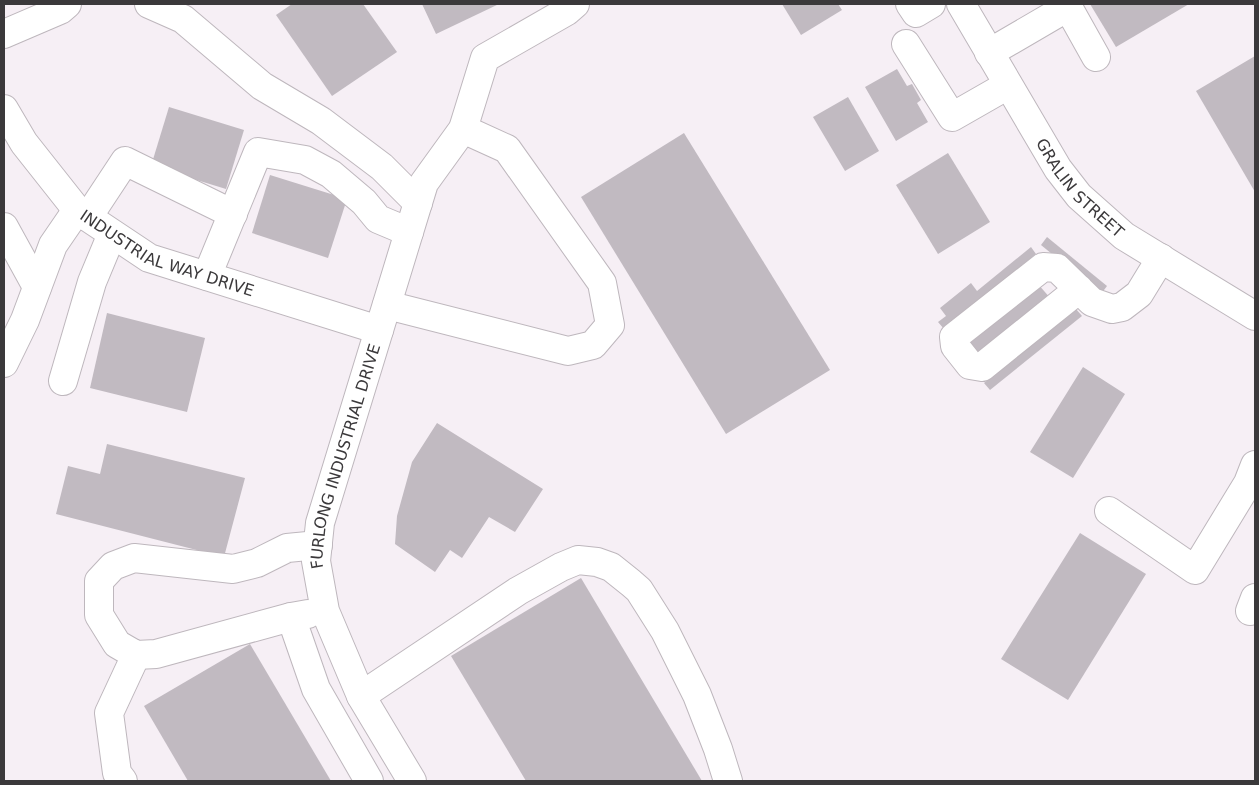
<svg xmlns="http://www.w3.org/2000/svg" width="1259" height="785" viewBox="0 0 1259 785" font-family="'DejaVu Sans',sans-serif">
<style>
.building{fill:#c1bac1}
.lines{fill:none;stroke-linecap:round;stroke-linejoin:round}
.minor-casing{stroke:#beb7bd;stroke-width:30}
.minor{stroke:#fff;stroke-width:28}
.labels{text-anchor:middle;stroke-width:5;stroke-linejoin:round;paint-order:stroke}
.street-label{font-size:16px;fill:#3b393b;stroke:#fff}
</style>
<rect width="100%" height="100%" fill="#f6eff5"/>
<!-- building -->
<g class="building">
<path d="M292 4H363L397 52 332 96 276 15Z"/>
<path d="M422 4H499L436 34Z"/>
<path d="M782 4H838L842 10 801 35Z"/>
<path d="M1090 4H1189L1116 47Z"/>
<path d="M1255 56V192L1196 91Z"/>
<path d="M897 69 907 86 912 84 921 100 917 103 928 122 896 141 865 87Z"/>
<path d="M848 97 879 151 845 171 813 117Z"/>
<path d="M169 107 244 130 226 189 151 166Z"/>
<path d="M684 133 830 370 726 434 581 197Z"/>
<path d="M948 153 990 222 938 254 896 185Z"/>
<path d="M270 175 347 199 328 258 252 233Z"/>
<path d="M1047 237 1107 286 1101 294 1041 245Z"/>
<path d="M1031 247 1036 254 944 329 938 322 946 316 940 308 971 283 977 291Z"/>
<path d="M1038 284 1051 299 974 361 962 346Z"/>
<path d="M1076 309 1082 316 990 390 984 383Z"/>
<path d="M107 313 205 338 187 412 90 388Z"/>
<path d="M1083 367 1125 394 1073 478 1030 452Z"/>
<path d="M437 423 543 489 515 532 489 517 462 558 450 550 435 572 395 544 397 516 412 462Z"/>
<path d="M107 444 245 478 224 557 56 514 68 466 100 474Z"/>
<path d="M1080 533 1146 574 1068 700 1001 659Z"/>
<path d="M581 578 702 781H526L451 656Z"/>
<path d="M250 644 331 781H188L144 706Z"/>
</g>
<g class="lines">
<defs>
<g id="minor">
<path d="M149 4 183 19 262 86 321 121 382 167 418 203"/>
<path d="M910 4 916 13 931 4"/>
<path id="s1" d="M961 4 1058 169 1079 196 1124 236 1255 316"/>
<path d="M4 34 60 10 67 4"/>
<path d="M906 44 952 117 1008 85"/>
<path d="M989 53 1068 7 1096 57"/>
<path id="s2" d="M4 109 24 143 77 210 149 258 379 330"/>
<path d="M88 217 125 161 233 214"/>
<path d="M4 227 37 287"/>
<path d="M207 276 258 152 305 160 331 174 364 202 378 219 409 232"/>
<path d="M1079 289 982 367 970 365 955 346 954 337 1043 267 1057 268 1092 302 1112 309 1122 307 1139 294 1161 258"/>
<path d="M387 305 568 351 593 345 610 325 602 283 507 149 463 129"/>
<path d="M4 363 25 320 53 245 77 210"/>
<path d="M63 381 92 282 112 234"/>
<path d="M1109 511 1195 570 1248 483 1255 465"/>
<path d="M1250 611 1255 598"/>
<path d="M308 614 291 617 316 689 369 781"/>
<path d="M291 617 156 654 136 655 117 644 99 615V581L113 566 134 558 233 569 257 563 287 548 318 545"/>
<path d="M361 696 518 591 561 567 578 560 597 562 611 567 631 583 639 590 665 631 697 695 718 749 728 781"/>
<path d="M123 781 117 773 109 713 136 655"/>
<path id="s3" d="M412 781 361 696 325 611 316 561 320 523 424 183 463 129 485 58 567 11 575 4"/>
</g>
</defs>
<!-- minor casing -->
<use href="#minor" class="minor-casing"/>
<!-- minor -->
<use href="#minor" class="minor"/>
</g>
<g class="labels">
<!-- street labels -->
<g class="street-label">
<text dy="6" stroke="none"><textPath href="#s1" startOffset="220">GRALIN STREET</textPath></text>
<text dy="6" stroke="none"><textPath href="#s2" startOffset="226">INDUSTRIAL WAY DRIVE</textPath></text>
<text dy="6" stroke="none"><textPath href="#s3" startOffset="351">FURLONG INDUSTRIAL DRIVE</textPath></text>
</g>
</g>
<!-- border -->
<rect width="1259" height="785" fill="none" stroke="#3b393b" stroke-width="10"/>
</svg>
